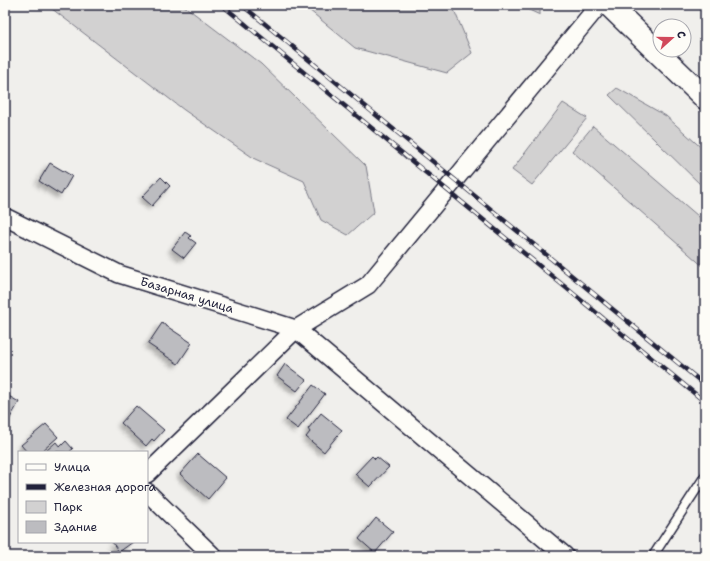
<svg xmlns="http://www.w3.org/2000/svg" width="710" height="561" viewBox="0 0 710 561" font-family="'Shantell Sans',sans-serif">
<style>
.green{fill:#d2d1d1;stroke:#7a7a86}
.building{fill:#bcbcc0;stroke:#22223b;filter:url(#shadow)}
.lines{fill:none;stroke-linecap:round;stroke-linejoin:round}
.lane-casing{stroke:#22223b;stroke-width:11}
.street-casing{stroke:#22223b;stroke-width:20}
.secondary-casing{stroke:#22223b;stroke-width:25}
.lane{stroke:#fdfcf7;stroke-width:8}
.street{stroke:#fdfcf7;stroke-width:17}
.secondary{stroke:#fdfcf7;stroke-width:22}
.rail-casing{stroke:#22223b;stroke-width:4.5}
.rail{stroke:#fdfcf7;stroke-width:3;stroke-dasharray:9;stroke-linecap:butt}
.labels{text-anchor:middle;stroke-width:3.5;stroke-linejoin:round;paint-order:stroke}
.street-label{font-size:12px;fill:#22223b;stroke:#fdfcf7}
</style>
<defs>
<filter id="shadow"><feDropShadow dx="-3.5" dy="3.5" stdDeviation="2" flood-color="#0004"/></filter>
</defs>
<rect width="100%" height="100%" fill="#f0efec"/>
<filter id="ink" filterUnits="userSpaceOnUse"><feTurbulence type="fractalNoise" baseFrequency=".025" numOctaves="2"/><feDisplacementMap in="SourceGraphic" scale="8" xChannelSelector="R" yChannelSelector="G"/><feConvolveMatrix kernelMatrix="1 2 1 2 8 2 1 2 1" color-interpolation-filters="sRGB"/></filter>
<g filter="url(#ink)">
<!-- green -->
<g class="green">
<path d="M47 5H183L261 64 366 166 374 212 348 235 321 220 304 181 255 159 184 110Z"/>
<path d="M303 5H452L472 53 447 73 355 48Z"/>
<path d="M518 5H540V15Z"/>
<path d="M617 88 666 116 705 151V189L609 95Z"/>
<path d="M563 103 587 118 532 185 512 170Z"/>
<path d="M593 126 705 222V268L572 151Z"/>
</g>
<!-- building -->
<g class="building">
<path d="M50 163 72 176 61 195 39 181Z"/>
<path d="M161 177 170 186 152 206 142 197Z"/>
<path d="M185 232 191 236 189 238 196 243 184 258 172 249Z"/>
<path d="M162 323 192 343 178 364 148 344Z"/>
<path d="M285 364 306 380 297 391 277 376Z"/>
<path d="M313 385 325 394 298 429 286 420Z"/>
<path d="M5 394 19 402 5 427Z"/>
<path d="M136 406 164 430 154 441 152 439 146 446 121 423Z"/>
<path d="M321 413 342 430 324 452 306 437 310 432 308 429Z"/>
<path d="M46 424 58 437 42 451 43 452H27L21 445Z"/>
<path d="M66 441 73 449 69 452 46 451 56 442 60 447Z"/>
<path d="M198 454 226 478 208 499 180 474Z"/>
<path d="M372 456 375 459 377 457 389 467 370 487 355 474Z"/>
<path d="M376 518 393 532 375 553 359 539Z"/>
<path d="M112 542H133L119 552Z"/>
</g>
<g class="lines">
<defs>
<path id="lane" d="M653 556 705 476"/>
<g id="street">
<path d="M5 217 119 274 296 329 368 285 599 5"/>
<path d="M147 474 296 329 565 556"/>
<path d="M147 492 213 556"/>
</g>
<path id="secondary" d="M609 5 705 98"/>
</defs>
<!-- lane casing -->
<use href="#lane" class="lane-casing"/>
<!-- street casing -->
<use href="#street" class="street-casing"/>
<!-- secondary casing -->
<use href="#secondary" class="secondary-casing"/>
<!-- lane -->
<use href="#lane" class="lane"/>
<!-- street -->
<use href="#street" class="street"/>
<!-- secondary -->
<use href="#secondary" class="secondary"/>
<defs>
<g id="rail">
<path d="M222 5 705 402"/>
<path d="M242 5 705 385"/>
</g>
</defs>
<!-- rail casing -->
<use href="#rail" class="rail-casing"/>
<!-- rail -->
<use href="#rail" class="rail"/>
</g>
</g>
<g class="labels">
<!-- street labels -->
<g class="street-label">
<text transform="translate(187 295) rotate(17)" y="4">Базарная улица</text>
</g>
</g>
<!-- margin -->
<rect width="710" height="561" fill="none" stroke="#fdfcf7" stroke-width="20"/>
<rect x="10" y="10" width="690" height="541" fill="none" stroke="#22223b" stroke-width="1.5" filter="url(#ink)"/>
<!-- legend -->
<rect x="18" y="451" width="130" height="92" fill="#fdfcf7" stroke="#a5a5ac"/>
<rect x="26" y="464" width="20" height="6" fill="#fdfcf7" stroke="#a5a5ac"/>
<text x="54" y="471" font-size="12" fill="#22223b">Улица</text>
<rect x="26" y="484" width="20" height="6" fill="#22223b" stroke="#a5a5ac"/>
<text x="54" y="491" font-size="12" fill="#22223b">Железная дорога</text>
<rect x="26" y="501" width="20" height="12" fill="#d2d1d1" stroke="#a5a5ac"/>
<text x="54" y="511" font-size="12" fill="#22223b">Парк</text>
<rect x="26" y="521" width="20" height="12" fill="#bcbcc0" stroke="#a5a5ac"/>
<text x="54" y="531" font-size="12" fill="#22223b">Здание</text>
<!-- north arrow -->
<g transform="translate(672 38) rotate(69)"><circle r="19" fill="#fdfcf7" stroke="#a5a5ac"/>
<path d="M0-3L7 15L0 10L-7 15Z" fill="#d1495b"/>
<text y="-6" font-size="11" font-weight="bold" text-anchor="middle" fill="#22223b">С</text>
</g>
</svg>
